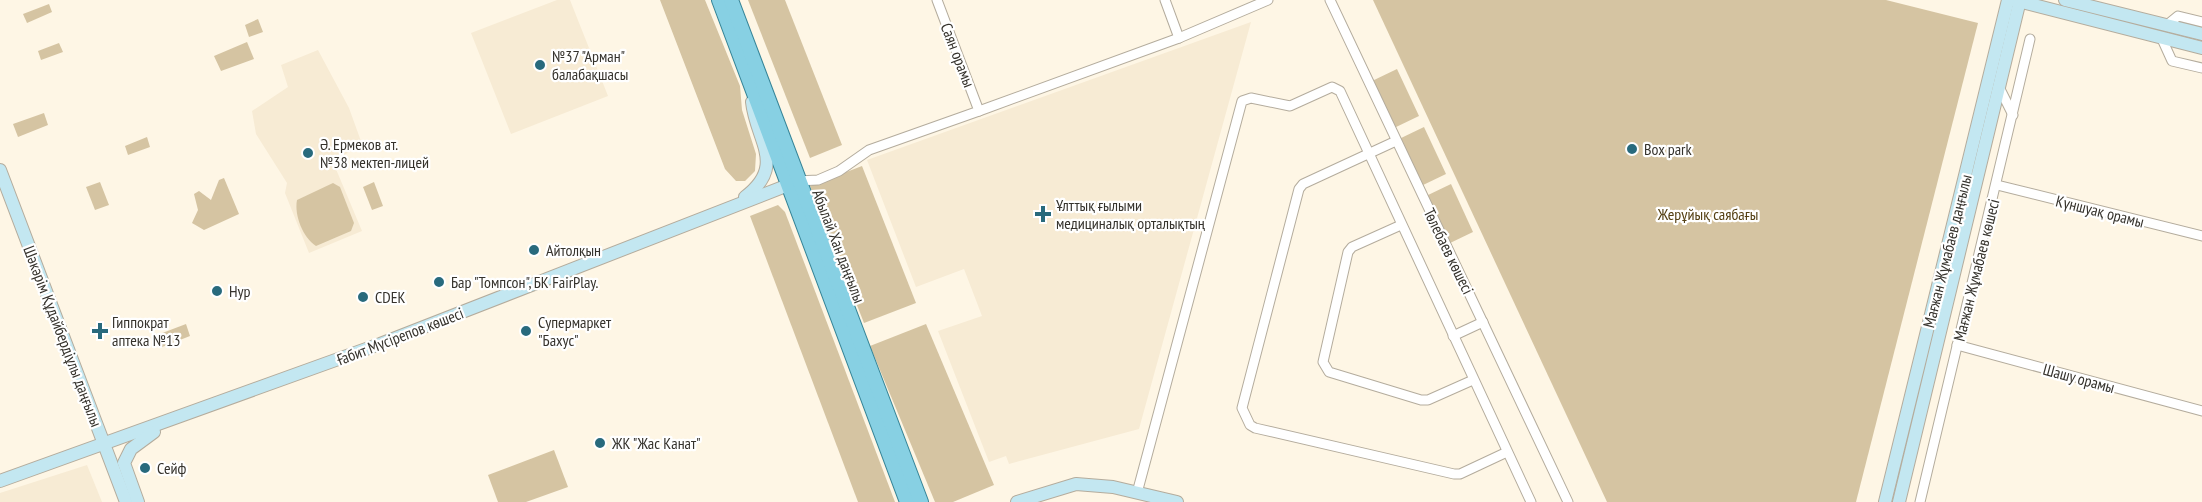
<svg xmlns="http://www.w3.org/2000/svg" width="2202" height="502" viewBox="0 0 2202 502" font-family="'PT Sans Narrow',sans-serif">
<style>
.built{fill:#f7ebd4}
.green{fill:#d5c4a2}
.lines{fill:none;stroke-linecap:round;stroke-linejoin:round}
.street-casing{stroke:#b4ac9d;stroke-width:11}
.secondary-casing{stroke:#b4ac9d;stroke-width:14}
.primary-casing{stroke:#368497;stroke-width:16}
.street{stroke:#fff;stroke-width:9}
.secondary{stroke:#c3e7f1;stroke-width:12}
.primary{stroke:#87d0e3;stroke-width:14}
.poi-dot{fill:#286a7d;stroke:#fff;stroke-width:2}
.labels{text-anchor:middle;stroke-width:4.5;stroke-linejoin:round;paint-order:stroke}
.street-label{font-size:16px;fill:#35322c;stroke:#fff}
.poi-label{font-size:16px;fill:#35322c;stroke:#fff;text-anchor:start}
.park-label{font-size:16px;fill:#554115;stroke:#fff}
</style>
<rect width="100%" height="100%" fill="#fef6e5"/>
<!-- built -->
<g class="built">
<path d="M557 0H570L608 96 511 134 471 33Z"/>
<path d="M1251 22 1139 429 1009 464 1006 456 989 462 938 331 982 316 964 269 916 287 867 160Z"/>
<path d="M318 50 349 108 362 144 333 162 362 231 309 253 285 193 287 183 256 134 252 111 288 87 281 65Z"/>
<path d="M87 465 102 502H0V493Z"/>
</g>
<!-- green -->
<g class="green">
<path d="M660 0H705L740 86 742 110 756 154 755 171 745 181H736L725 169Z"/>
<path d="M748 0H785L842 145 810 158Z"/>
<path d="M1373 0H1886L1978 23 1856 502H1607Z"/>
<path d="M49 4 52 12 27 23 23 14Z"/>
<path d="M258 19 263 32 249 37 245 25Z"/>
<path d="M247 42 254 59 221 71 214 56Z"/>
<path d="M59 43 63 52 41 60 38 51Z"/>
<path d="M1397 69 1419 116 1394 128 1372 81Z"/>
<path d="M44 113 48 125 18 137 13 124Z"/>
<path d="M1424 127 1446 174 1421 186 1399 139Z"/>
<path d="M147 137 150 147 128 155 125 146Z"/>
<path d="M862 166 916 303 864 323 810 186Z"/>
<path d="M224 178 239 214 204 230 192 223 198 210 194 194 199 191 211 200 219 180Z"/>
<path d="M100 182 109 205 95 210 86 187Z"/>
<path d="M374 182 383 206 372 210 363 187Z"/>
<path d="M333 183 340 187 354 223 351 231 316 246C303 238 294 215 297 200Z"/>
<path d="M1451 184 1473 232 1448 244 1426 196Z"/>
<path d="M778 205 785 212 895 502H858L750 216Z"/>
<path d="M186 324 190 336 162 347 157 335Z"/>
<path d="M926 324 994 485 953 502H935L870 346Z"/>
<path d="M554 450 568 487 526 502H498L488 475Z"/>
</g>
<g class="lines">
<defs>
<g id="street">
<path d="M1165 0 1179 38"/>
<path d="M1330 0 1568 502"/>
<path d="M2167 25 2178 16 2202 22"/>
<path d="M2162 39 2172 61 2202 68"/>
<path d="M1999 87 2013 115"/>
<path d="M979 111 1179 38 1268 0"/>
<path d="M1396 141 1303 184 1299 189 1242 408 1250 425 1255 428 1454 474H1460L1507 452"/>
<path d="M797 181 818 180 839 171 869 150 979 111 937 0"/>
<path d="M1997 185 2202 236"/>
<path d="M1401 225 1352 247 1348 252 1323 362 1329 372 1421 400H1428L1473 380"/>
<path d="M1453 336 1483 322"/>
<path d="M1957 345 2202 411"/>
<path d="M1137 493 1242 101 1251 98 1290 106 1332 87 1340 91 1531 502"/>
<path d="M1920 502 2030 39"/>
</g>
<g id="secondary">
<path d="M2014 0 2202 48"/>
<path d="M2065 0 2202 34"/>
<path d="M0 170 126 502"/>
<path d="M745 197C787 165 756 141 752 102"/>
<path d="M0 481 380 344 796 182"/>
<path d="M138 502 124 463 131 449 154 432"/>
<path d="M1017 502 1076 484 1113 487 1177 502"/>
<path d="M1885 502 2008 0"/>
<path d="M1899 502 2020 0"/>
</g>
<g id="primary">
<path d="M719 0 907 502"/>
<path d="M731 0 921 502"/>
</g>
</defs>
<!-- street casing -->
<use href="#street" class="street-casing"/>
<!-- secondary casing -->
<use href="#secondary" class="secondary-casing"/>
<!-- primary casing -->
<use href="#primary" class="primary-casing"/>
<!-- street -->
<use href="#street" class="street"/>
<!-- secondary -->
<use href="#secondary" class="secondary"/>
<!-- primary -->
<use href="#primary" class="primary"/>
</g>
<!-- markers -->
<g class="poi-dot">
<circle cx="540" cy="65" r="6"/>
<circle cx="1632" cy="149" r="6"/>
<circle cx="308" cy="153" r="6"/>
<path d="M1040 205h6v6h6v6h-6v6h-6v-6h-6v-6h6z"/>
<circle cx="534" cy="250" r="6"/>
<circle cx="439" cy="282" r="6"/>
<circle cx="217" cy="291" r="6"/>
<circle cx="363" cy="297" r="6"/>
<path d="M97 322h6v6h6v6h-6v6h-6v-6h-6v-6h6z"/>
<circle cx="526" cy="331" r="6"/>
<circle cx="600" cy="443" r="6"/>
<circle cx="145" cy="468" r="6"/>
</g>
<g class="labels">
<!-- street labels -->
<g class="street-label">
<text transform="translate(958 55) rotate(69)" y="6">Саян орамы</text>
<text transform="translate(2100 211) rotate(14)" y="6">Күншуақ орамы</text>
<text transform="translate(839 246) rotate(69)" y="6">Абылай Хан даңғылы</text>
<text transform="translate(1449 251) rotate(64)" y="6">Төлебаев көшесі</text>
<text transform="translate(1947 251) rotate(-76)" y="6">Мағжан Жұмабаев даңғылы</text>
<text transform="translate(1976 270) rotate(-76)" y="6">Мағжан Жұмабаев көшесі</text>
<text transform="translate(63 336) rotate(69)" y="6">Шәкәрім Құдайбердіұлы даңғылы</text>
<text transform="translate(400 336) rotate(-21)" y="6">Ғабит Мүсірепов көшесі</text>
<text transform="translate(2079 378) rotate(15)" y="6">Шашу орамы</text>
</g>
<!-- poi labels -->
<g class="poi-label">
<text x="552" y="62">№37 "Арман"<tspan x="552" dy="18">балабақшасы</tspan></text>
<text x="320" y="150">Ә. Ермеков ат.<tspan x="320" dy="18">№38 мектеп-лицей</tspan></text>
<text x="1644" y="155">Box park</text>
<text x="1056" y="211">Ұлттық ғылыми<tspan x="1056" dy="18">медициналық орталықтың</tspan></text>
<text x="546" y="256">Айтолқын</text>
<text x="451" y="288">Бар "Томпсон", БК FairPlay.</text>
<text x="229" y="297">Нур</text>
<text x="375" y="303">CDEK</text>
<text x="112" y="328">Гиппократ<tspan x="112" dy="18">аптека №13</tspan></text>
<text x="538" y="328">Супермаркет<tspan x="538" dy="18">"Бахус"</tspan></text>
<text x="612" y="449">ЖК "Жас Канат"</text>
<text x="157" y="474">Сейф</text>
</g>
<!-- park labels -->
<g class="park-label">
<text x="1708" y="220">Жерұйық саябағы</text>
</g>
</g>
</svg>
